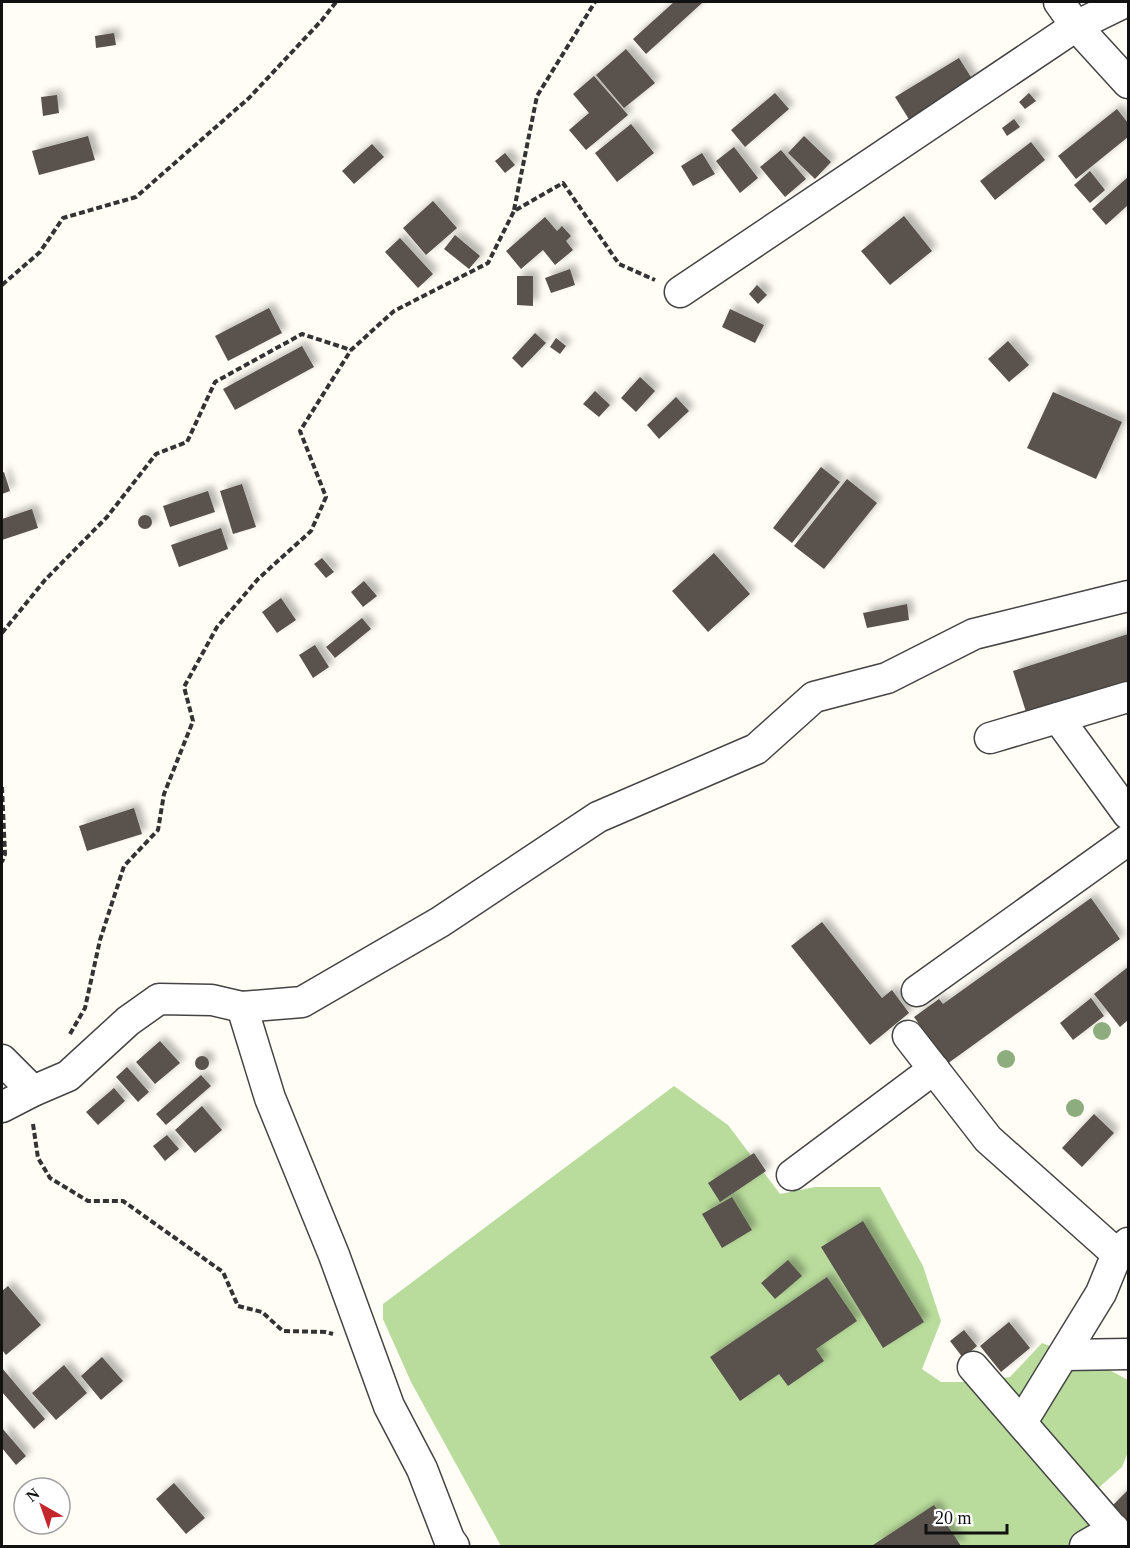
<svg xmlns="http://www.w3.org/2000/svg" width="1130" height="1548" viewBox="0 0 1130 1548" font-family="'Times New Roman',serif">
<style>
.forest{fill:#b9dc9c}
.building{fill:#5a524d;filter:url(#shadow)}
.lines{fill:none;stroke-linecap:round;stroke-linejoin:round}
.minor-casing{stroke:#444;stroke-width:33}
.path{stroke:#333;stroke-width:4;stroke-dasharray:6 3;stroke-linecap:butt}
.minor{stroke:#fff;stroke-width:30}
.tree{fill:#8dad7f}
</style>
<defs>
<filter id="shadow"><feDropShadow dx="5.5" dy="-5.5" stdDeviation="3" flood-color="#0004"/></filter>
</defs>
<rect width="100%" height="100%" fill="#fffdf5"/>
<!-- forest -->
<path class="forest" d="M674 1086 728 1125 780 1194 815 1187H880L923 1266 941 1321 922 1369 941 1382H969L1010 1377 1042 1343 1102 1366 1128 1380V1452L1122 1467 1077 1507 1121 1546H501L411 1382 383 1319V1304Z"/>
<!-- building -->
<g class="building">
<path d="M674 2H701L702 3 646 54 633 39Z"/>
<path d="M114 33 116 45 96 48 95 36Z"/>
<path d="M626 49 655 83 624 108 596 75Z"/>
<path d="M959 58 974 82 910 121 895 97Z"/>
<path d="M594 76 628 115 586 150 569 130 589 113 573 94Z"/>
<path d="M775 93 789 109 745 147 731 130Z"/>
<path d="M1029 93 1036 101 1025 109 1019 102Z"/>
<path d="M57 95 59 113 43 116 41 97Z"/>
<path d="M1117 109 1128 123V137L1076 179 1058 156Z"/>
<path d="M1014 119 1020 127 1007 136 1002 128Z"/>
<path d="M631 124 654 153 617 182 595 153Z"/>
<path d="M88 136 95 160 39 175 32 151Z"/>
<path d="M804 136 831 162 815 179 788 153Z"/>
<path d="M1031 142 1045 160 995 200 980 181Z"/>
<path d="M372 144 384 157 354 184 342 171Z"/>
<path d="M734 147 758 178 740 193 716 161Z"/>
<path d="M781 150 806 179 785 197 760 167Z"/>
<path d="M505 153 515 165 505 173 495 161Z"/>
<path d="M702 153 715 174 693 186 681 166Z"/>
<path d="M1090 171 1105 190 1090 203 1074 185Z"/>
<path d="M1128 177V205L1106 225 1092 209Z"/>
<path d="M433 201 457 228 426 255 403 228Z"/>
<path d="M904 216 932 251 890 285 861 251Z"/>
<path d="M545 217 557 231 562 226 571 236 566 241 573 250 555 265 543 250 521 269 506 251Z"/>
<path d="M455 235 480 256 469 269 444 249Z"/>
<path d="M400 238 433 274 418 288 385 252Z"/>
<path d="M570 269 575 285 551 293 545 278Z"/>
<path d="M517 276H533V306L517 305Z"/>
<path d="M757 285 767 295 758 304 749 294Z"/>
<path d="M269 308 282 333 228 361 215 336Z"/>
<path d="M730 309 764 325 755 343 722 327Z"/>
<path d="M535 333 546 343 522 368 512 358Z"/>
<path d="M556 338 566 346 560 354 550 347Z"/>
<path d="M1008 341 1029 365 1009 382 988 359Z"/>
<path d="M302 346 314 367 235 410 223 389Z"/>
<path d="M640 377 655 391 636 412 621 398Z"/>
<path d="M595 391 610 405 599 417 583 404Z"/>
<path d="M1053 392 1122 422 1096 479 1027 448Z"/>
<path d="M676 397 689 411 659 439 647 425Z"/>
<path d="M821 467 840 482 792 543 773 528Z"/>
<path d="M4 472 10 491 2 494V473Z"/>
<path d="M847 479 877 503 824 569 794 546Z"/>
<path d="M242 484 256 527 233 534 220 491Z"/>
<path d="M208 491 215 512 170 527 163 506Z"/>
<path d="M32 509 38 528 2 540V519Z"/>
<circle cx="145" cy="522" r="7"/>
<path d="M221 528 228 549 179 567 171 545Z"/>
<path d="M714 553 750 594 708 632 672 591Z"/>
<path d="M322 558 334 572 326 578 314 564Z"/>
<path d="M364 581 377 596 363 607 351 592Z"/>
<path d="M281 598 296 620 277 633 262 612Z"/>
<path d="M907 604 909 620 867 628 863 613Z"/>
<path d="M362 618 371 629 335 658 326 647Z"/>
<path d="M1128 634V682L1027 715 1013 671Z"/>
<path d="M315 645 329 667 313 678 299 655Z"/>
<path d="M134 808 142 834 87 851 79 826Z"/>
<path d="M1091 898 1120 939 947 1064 914 1017 939 999 943 1004Z"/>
<path d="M822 922 882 998 892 990 909 1013 870 1045 791 946Z"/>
<path d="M1128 967V1020L1120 1027 1094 994Z"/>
<path d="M1091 998 1104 1016 1073 1040 1060 1023Z"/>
<path d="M160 1041 180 1063 155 1084 136 1062Z"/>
<circle cx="202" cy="1063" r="7"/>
<path d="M127 1067 149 1092 138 1102 116 1077Z"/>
<path d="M201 1075 211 1086 166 1125 156 1114Z"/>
<path d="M114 1088 125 1101 98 1125 86 1112Z"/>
<path d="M202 1106 222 1130 195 1153 175 1130Z"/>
<path d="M1094 1114 1114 1133 1082 1167 1062 1148Z"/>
<path d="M167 1135 179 1149 165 1161 153 1146Z"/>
<path d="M754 1153 766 1171 720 1202 708 1183Z"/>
<path d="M732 1197 752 1230 722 1248 702 1214Z"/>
<path d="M863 1221 924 1322 883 1348 821 1247Z"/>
<path d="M788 1260 802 1276 775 1299 761 1283Z"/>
<path d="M827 1277 857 1321 816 1349 824 1361 788 1386 779 1374 740 1401 710 1357Z"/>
<path d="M8 1286 41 1325 6 1355 2 1350V1291Z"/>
<path d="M1009 1322 1030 1348 1001 1372 980 1346Z"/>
<path d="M964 1330 977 1346 963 1358 950 1341Z"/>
<path d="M102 1357 123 1381 101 1400 81 1376Z"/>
<path d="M64 1365 87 1393 56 1420 32 1393Z"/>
<path d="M2 1368 45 1419 34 1429 2 1392Z"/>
<path d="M2 1428 26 1456 16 1465 2 1448Z"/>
<path d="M174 1483 205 1518 186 1534 156 1499Z"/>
<path d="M1128 1490V1528L1110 1508Z"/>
<path d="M934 1505 961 1546 873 1545Z"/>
</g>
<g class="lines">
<defs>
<g id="minor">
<path d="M1059 2 1076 26 1128 83"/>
<path d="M680 292 1076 26 1125 2"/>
<path d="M1058 718 1128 814"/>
<path d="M990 738 1128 697"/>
<path d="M917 991 1128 840"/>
<path d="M242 1007 270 1098 334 1255 389 1406 422 1469 449 1539 454 1546"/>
<path d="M908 1036 988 1139 1117 1254"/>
<path d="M2 1060 33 1091"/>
<path d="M2 1107 33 1091 68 1076 128 1021 159 999 212 1000 242 1007 302 1002 440 922 598 817 756 749 814 697 887 678 974 634 1128 596"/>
<path d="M792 1175 934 1069"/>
<path d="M1064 1355 1128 1354"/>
<path d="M973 1367 1128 1546"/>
<path d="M1022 1422 1101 1293 1117 1254 1128 1243"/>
<path d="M1085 1546 1114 1529"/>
</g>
</defs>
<!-- minor casing -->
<use href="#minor" class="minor-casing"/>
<!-- path -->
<g class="path">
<path d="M514 210 537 96 595 2"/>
<path d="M2 285 40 252 63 218 136 197 249 98 322 20 336 2"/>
<path d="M2 633 45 580 107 517 156 454 187 442 215 382 302 334 351 350"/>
<path d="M2 787 5 854 2 862"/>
<path d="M70 1034 85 1008 100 940 124 866 158 830 164 794 193 721 184 687 217 627 258 579 311 531 326 497 300 431 351 350 394 311 488 263 514 211 563 183 619 264 655 280"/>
<path d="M33 1124 38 1158 50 1178 88 1201H123L223 1272 238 1306 262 1312 283 1331 326 1332 333 1334"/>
</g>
<!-- minor -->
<use href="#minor" class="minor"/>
</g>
<!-- trees -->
<g class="tree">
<circle cx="1102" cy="1031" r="9"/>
<circle cx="1006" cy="1059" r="9"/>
<circle cx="1075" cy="1108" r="9"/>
</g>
<!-- border -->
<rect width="1130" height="1548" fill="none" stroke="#111111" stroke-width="6"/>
<!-- north arrow -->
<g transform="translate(42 1506) rotate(320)"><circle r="28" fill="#ffffff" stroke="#a0a0a0" stroke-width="1.5"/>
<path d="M0-4.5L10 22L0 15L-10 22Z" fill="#c4262e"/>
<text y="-9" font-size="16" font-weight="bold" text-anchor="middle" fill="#111111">N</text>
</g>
<!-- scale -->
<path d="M926 1524v9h81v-9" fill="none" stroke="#111111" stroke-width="3"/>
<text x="935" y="1524" font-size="18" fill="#111111" stroke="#ffffff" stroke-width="4.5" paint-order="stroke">20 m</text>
</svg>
